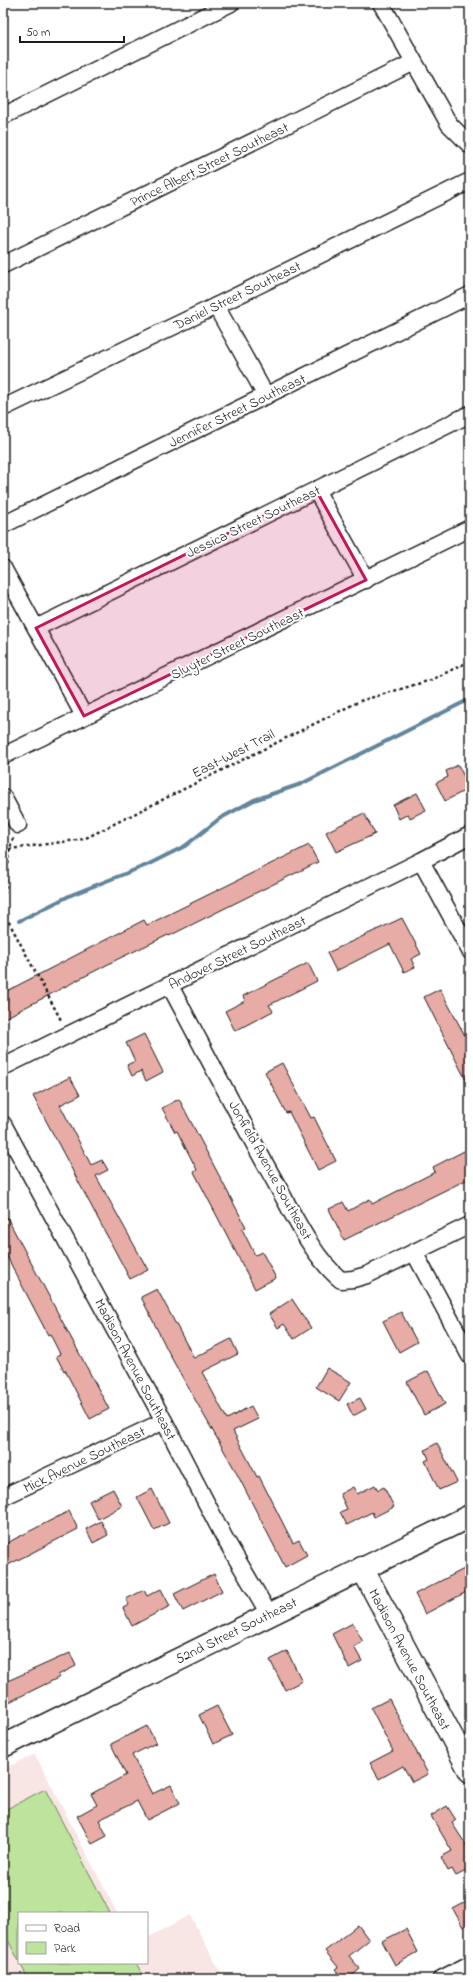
<svg xmlns="http://www.w3.org/2000/svg" width="473" height="1982" viewBox="0 0 473 1982" font-family="'Indie Flower',sans-serif">
<style>
.built{fill:#f8e6e4}
.green{fill:#bee39d;stroke:#6d805c}
.lines{fill:none;stroke-linecap:round;stroke-linejoin:round}
.stream{stroke:#62859c;stroke-width:4}
.building{fill:#e7aca6;stroke:#1c1c1c}
.street-casing{stroke:#1c1c1c;stroke-width:19}
.secondary-casing{stroke:#1c1c1c;stroke-width:25}
.path{stroke:#1c1c1c;stroke-width:2.5;stroke-dasharray:3 3;stroke-linecap:butt}
.street{stroke:#fff;stroke-width:16}
.secondary{stroke:#fff;stroke-width:22}
.marked{fill:#c2185b;fill-opacity:0.2;stroke:#c2185b;stroke-width:3;stroke-linejoin:round}
.labels{text-anchor:middle;stroke-width:4;stroke-linejoin:round;paint-order:stroke}
.street-label{font-size:14px;fill:#1c1c1c;stroke:#fff}
</style>
<rect width="100%" height="100%" fill="#fff"/>
<filter id="ink" filterUnits="userSpaceOnUse"><feTurbulence type="fractalNoise" baseFrequency=".025" numOctaves="2"/><feDisplacementMap in="SourceGraphic" scale="8" xChannelSelector="R" yChannelSelector="G"/><feConvolveMatrix kernelMatrix="1 2 1 2 8 2 1 2 1" color-interpolation-filters="sRGB"/></filter>
<g filter="url(#ink)">
<!-- built -->
<path class="built" d="M35 1754 117 1913H19V1963H147V1938L190 1915 224 1979H3V1769Z"/>
<!-- green -->
<g class="green">
<path d="M45 1789 110 1913H19V1961L3 1931V1811Z"/>
<path d="M20 1963H136L145 1979H28Z"/>
</g>
<g class="lines">
<!-- stream -->
<path class="stream" d="M19 921 71 895 147 865 185 846 219 819 254 800 301 784 470 699"/>
</g>
<!-- building -->
<g class="building">
<path d="M458 765 470 788 445 801 436 783 448 777 446 771Z"/>
<path d="M417 793 426 810 410 818 408 814 399 819 393 805Z"/>
<path d="M364 813 375 834 336 852 326 832Z"/>
<path d="M309 845 318 862 169 936 168 935 116 960 3 1019V993L144 920 147 925Z"/>
<path d="M402 918 421 954 411 959 415 967 404 972 390 944 336 971 327 953Z"/>
<path d="M308 963 317 981 269 1005 273 1011 235 1031 225 1011 245 1001 243 996Z"/>
<path d="M440 989 470 1045V1088L424 997Z"/>
<path d="M144 1034 163 1072 146 1081 141 1071 132 1076 127 1065 135 1061 126 1043Z"/>
<path d="M282 1063 311 1118 314 1117 336 1161 318 1170 289 1112 286 1113 265 1072Z"/>
<path d="M70 1077 80 1095 60 1105 91 1165 102 1160 108 1170 96 1176 148 1270 130 1279 33 1096Z"/>
<path d="M179 1099 246 1227 242 1229 255 1255 262 1252 276 1278 255 1289 194 1172 197 1170 177 1131 175 1132 162 1108Z"/>
<path d="M470 1148V1178L344 1240 329 1209 343 1202 348 1211 370 1199 372 1204 435 1172 433 1167Z"/>
<path d="M3 1210 109 1409 90 1419 65 1370 64 1371 56 1356 60 1354 50 1334 48 1335 3 1249Z"/>
<path d="M157 1289 194 1358 231 1339 238 1354 202 1372 227 1419 251 1406 258 1419 233 1431 257 1477 259 1476 293 1543 299 1540 307 1555 285 1567 235 1470 172 1359 141 1297Z"/>
<path d="M292 1299 311 1328 294 1339 284 1324 278 1328 269 1314Z"/>
<path d="M401 1312 417 1342 399 1352 383 1321Z"/>
<path d="M327 1368 351 1382 339 1401 316 1387Z"/>
<path d="M428 1371 445 1404 424 1415 407 1382Z"/>
<path d="M360 1398 366 1409 353 1416 347 1404Z"/>
<path d="M437 1443 457 1482 439 1490 425 1461 429 1459 425 1450Z"/>
<path d="M375 1485 378 1490 384 1487 394 1507 374 1517 372 1512 347 1525 340 1512 347 1509 340 1494 353 1487 357 1494Z"/>
<path d="M113 1489 122 1506 98 1519 89 1501Z"/>
<path d="M152 1489 169 1523 154 1530 137 1497Z"/>
<path d="M69 1511 78 1529 8 1565 3 1555V1545Z"/>
<path d="M101 1521 108 1535 93 1543 86 1529Z"/>
<path d="M470 1566V1590L425 1614 415 1594Z"/>
<path d="M214 1574 222 1591 183 1611 174 1594Z"/>
<path d="M161 1589 170 1606 132 1626 123 1608 129 1605 126 1599 144 1590 147 1596Z"/>
<path d="M353 1623 363 1642 354 1647 362 1661 349 1668 332 1634Z"/>
<path d="M287 1651 302 1681 285 1690 270 1660Z"/>
<path d="M70 1653 76 1666 58 1675 60 1677 7 1703 3 1695V1683Z"/>
<path d="M389 1699 428 1774 412 1782 403 1766 379 1779 370 1763 393 1751 371 1708Z"/>
<path d="M217 1706 232 1735 213 1744 199 1715Z"/>
<path d="M147 1726 156 1743 132 1755 152 1794 171 1785 180 1803 147 1820 137 1801 99 1820 107 1836 92 1844 77 1816 97 1805 91 1794 126 1775 111 1744Z"/>
<path d="M447 1806 456 1820 452 1823 470 1851V1869L456 1876 452 1869 448 1871 441 1857 452 1851 431 1816Z"/>
<path d="M470 1900V1923L463 1927 453 1909Z"/>
<path d="M358 1925 369 1940 349 1956 360 1969 348 1979H343L335 1969 338 1967 325 1951Z"/>
<path d="M406 1929 418 1952 395 1965 382 1941Z"/>
</g>
<g class="lines">
<defs>
<g id="street">
<path d="M381 3 449 124 470 145"/>
<path d="M3 116 231 3"/>
<path d="M3 265 414 62"/>
<path d="M216 306 266 396"/>
<path d="M3 408 216 306 470 181"/>
<path d="M316 490 366 580"/>
<path d="M3 525 470 295"/>
<path d="M3 568 84 716"/>
<path d="M36 628 470 414"/>
<path d="M3 756 470 528"/>
<path d="M3 797 18 825"/>
<path d="M421 861 470 951"/>
<path d="M170 986C206 1053 241 1121 278 1187 295 1218 314 1258 341 1280L353 1279 367 1275 470 1225"/>
<path d="M3 1067 421 861 470 835"/>
<path d="M3 1124 164 1421 224 1537 269 1614"/>
<path d="M414 1252 470 1356"/>
<path d="M3 1497 164 1421"/>
<path d="M441 1979 470 1964"/>
</g>
<g id="secondary">
<path d="M362 1568 470 1771"/>
<path d="M3 1746 470 1516"/>
</g>
</defs>
<!-- street casing -->
<use href="#street" class="street-casing"/>
<!-- secondary casing -->
<use href="#secondary" class="secondary-casing"/>
<!-- path -->
<g class="path">
<path d="M3 850 84 839 360 701 431 680 470 661"/>
<path d="M3 906 10 849 13 838"/>
<path d="M3 911 62 1022"/>
</g>
<!-- street -->
<use href="#street" class="street"/>
<!-- secondary -->
<use href="#secondary" class="secondary"/>
</g>
</g>
<!-- marked area -->
<path class="marked" d="M316 490 366 580 84 716 36 628Z"/>
<g class="labels">
<!-- street labels -->
<g class="street-label">
<text transform="translate(209 164) rotate(-26)" y="5">Prince Albert Street Southeast</text>
<text transform="translate(237 295) rotate(-26)" y="5">Daniel Street Southeast</text>
<text transform="translate(237 410) rotate(-26)" y="5">Jennifer Street Southeast</text>
<text transform="translate(253 521) rotate(-26)" y="5">Jessica Street Southeast</text>
<text transform="translate(237 643) rotate(-26)" y="5">Sluyter Street Southeast</text>
<text transform="translate(233 753) rotate(-27)" y="5">East-West Trail</text>
<text transform="translate(237 952) rotate(-26)" y="5">Andover Street Southeast</text>
<text transform="translate(271 1170) rotate(61)" y="5">Jonfield Avenue Southeast</text>
<text transform="translate(136 1369) rotate(62)" y="5">Madison Avenue Southeast</text>
<text transform="translate(84 1459) rotate(-26)" y="5">Mick Avenue Southeast</text>
<text transform="translate(236 1630) rotate(-26)" y="5">52nd Street Southeast</text>
<text transform="translate(410 1659) rotate(62)" y="5">Madison Avenue Southeast</text>
</g>
</g>
<!-- margin -->
<rect width="473" height="1982" fill="none" stroke="#fff" stroke-width="16"/>
<rect x="8" y="8" width="457" height="1966" fill="none" stroke="#1c1c1c" stroke-width="1.5" filter="url(#ink)"/>
<!-- legend -->
<rect x="18" y="1912" width="130" height="52" fill="#ffffff" stroke="#a4a4a4"/>
<rect x="26" y="1925" width="20" height="6" fill="#ffffff" stroke="#a4a4a4"/>
<text x="54" y="1932" font-size="12" fill="#1c1c1c">Road</text>
<rect x="26" y="1942" width="20" height="12" fill="#bee39d" stroke="#a4a4a4"/>
<text x="54" y="1952" font-size="12" fill="#1c1c1c">Park</text>
<!-- scale -->
<path d="M20 36v6h104v-6" fill="none" stroke="#1c1c1c" stroke-width="2"/>
<text x="26" y="36" font-size="12" fill="#1c1c1c" stroke="#ffffff" stroke-width="3" paint-order="stroke">50 m</text>
</svg>
